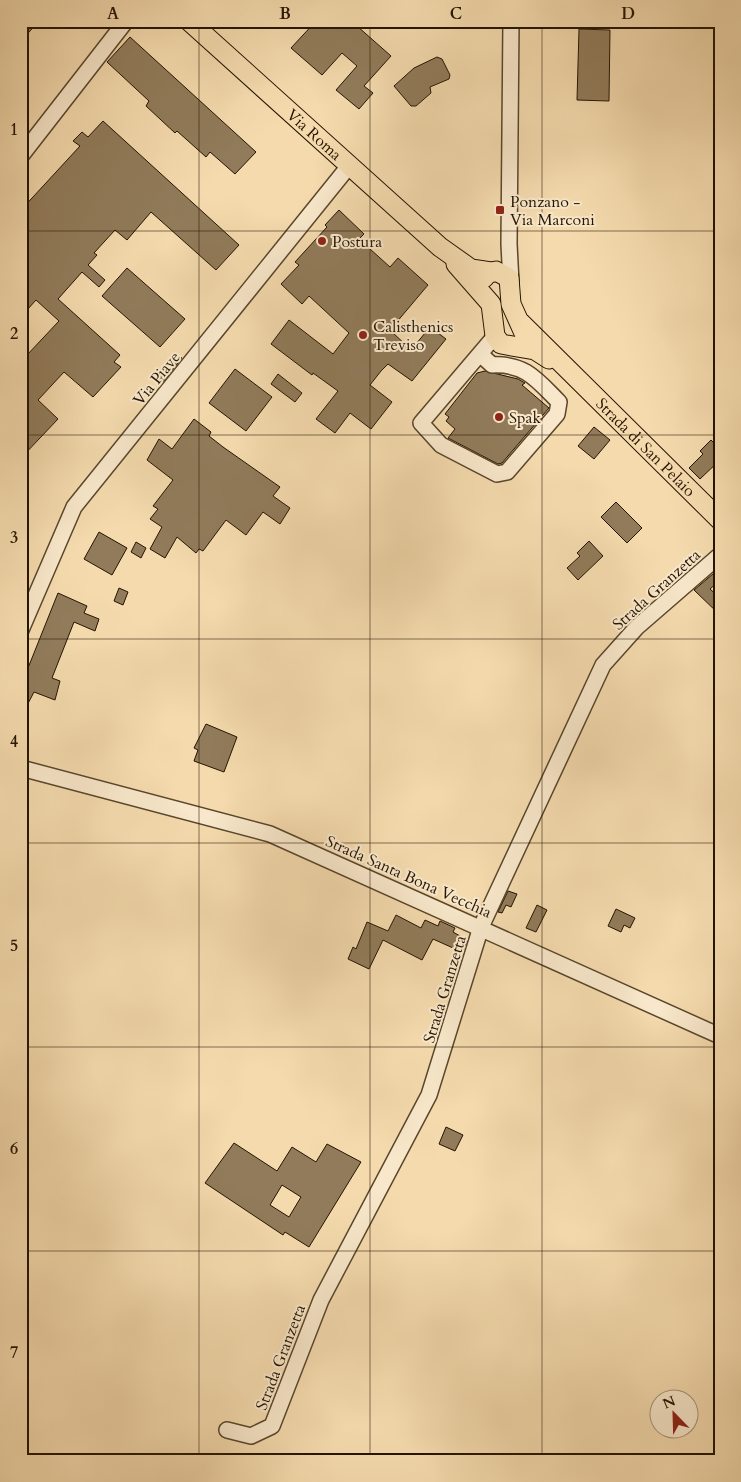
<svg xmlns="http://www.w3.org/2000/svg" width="741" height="1482" viewBox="0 0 741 1482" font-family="Cardo,serif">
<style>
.building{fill:#917b5a;stroke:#251400;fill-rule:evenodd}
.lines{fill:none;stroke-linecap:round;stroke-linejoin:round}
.minor-casing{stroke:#59462b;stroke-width:18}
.major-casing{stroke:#251400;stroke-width:21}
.minor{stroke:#f8e7ca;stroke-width:15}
.major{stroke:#f4daad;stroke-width:19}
.grid{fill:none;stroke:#251400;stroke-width:1;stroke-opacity:0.55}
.poi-dot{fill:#8f2418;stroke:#f8e7ca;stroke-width:2}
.labels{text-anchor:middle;stroke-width:4;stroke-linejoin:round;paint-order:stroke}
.street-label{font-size:16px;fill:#251400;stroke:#f8e7ca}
.poi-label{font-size:16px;fill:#251400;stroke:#f8e7ca;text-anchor:start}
.neatline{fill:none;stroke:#251400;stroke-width:2}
.grid-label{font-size:16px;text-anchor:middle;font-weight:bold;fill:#251400}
</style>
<rect width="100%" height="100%" fill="#f4daad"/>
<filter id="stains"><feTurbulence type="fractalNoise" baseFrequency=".004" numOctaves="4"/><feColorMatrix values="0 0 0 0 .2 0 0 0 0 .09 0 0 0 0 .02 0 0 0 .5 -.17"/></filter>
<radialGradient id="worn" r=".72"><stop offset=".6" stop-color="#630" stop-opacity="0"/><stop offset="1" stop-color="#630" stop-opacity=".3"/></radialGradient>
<!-- building -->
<g class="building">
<path d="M21 21H39L21 41Z"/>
<path d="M316 21H361L357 26 391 56 364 86 373 93 359 109 336 90 357 66 342 53 322 75 291 48Z"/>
<path d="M579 29 610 30 609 101 577 100Z"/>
<path d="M130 37 256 152 235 174 210 152 206 157 177 131 175 133 146 106 149 101 107 62Z"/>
<path d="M437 57 442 59 450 75 449 79 430 87 431 93 416 106H411L394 86 414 68Z"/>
<path d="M103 121 239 245 216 270 151 212 127 240 115 230 94 253 97 255 88 265 105 280 99 287 82 272 58 299 120 355 114 362 121 367 93 397 64 372 38 400 58 419 21 458V350L27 355 59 321 36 300 27 310 21 304V210L80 146 73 141 82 132 88 137Z"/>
<path d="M339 210 364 234 359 239 390 267 398 258 428 285 390 330 411 350 430 327 446 339 412 381 388 364 381 371 370 385 392 402 371 429 350 413 335 433 316 419 338 391 313 373 312 375 271 344 289 320 333 354 349 333 309 296 302 304 281 284 299 265 295 262 327 227 325 225Z"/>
<path d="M127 268 185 319 160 347 102 296Z"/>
<path d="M176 353 182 358 163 382 156 376Z"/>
<path d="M235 369 272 397 246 431 209 403Z"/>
<path d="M485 371 518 379 525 383 522 385 549 408 502 463 498 464 448 438 455 429 446 421 449 417 445 414 477 373Z"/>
<path d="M278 374 302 393 295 402 271 384Z"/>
<path d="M194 419 211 432 209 436 223 447 280 487 273 496 290 508 280 524 263 512 246 535 226 520 203 551 199 549 196 553 177 537 165 558 150 549 162 527 150 519 158 509 153 506 173 480 147 460 159 439 172 449Z"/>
<path d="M594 427 610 440 594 459 578 446Z"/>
<path d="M711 440 720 449V460L700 479 689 468 703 454 700 451Z"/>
<path d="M616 502 642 528 627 543 601 517Z"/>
<path d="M99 532 127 548 112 575 84 559Z"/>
<path d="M589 541 603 556 578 580 567 568 580 556 577 553Z"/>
<path d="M136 542 146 548 141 558 131 552Z"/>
<path d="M720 568V580L710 589 720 598V615L694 590Z"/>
<path d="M119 588 128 592 123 605 114 601Z"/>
<path d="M58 593 87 606 84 613 99 619 95 631 74 622 52 678 60 681 55 700 34 692 21 717V665L28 668Z"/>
<path d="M206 724 237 737 224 772 194 761 198 750 194 748Z"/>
<path d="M508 891 517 894 511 907 506 905 502 913 498 912Z"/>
<path d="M537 905 547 910 536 932 526 928Z"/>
<path d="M616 909 635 918 630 928 624 925 621 932 608 926Z"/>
<path d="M396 915 421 928 425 920 438 926 440 921 455 928 453 932 467 940V942L462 952 433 939 422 960 383 940 369 969 348 959 353 947 356 949 367 922 388 931Z"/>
<path d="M446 1127 463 1135 455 1151 439 1144Z"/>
<path d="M234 1143 277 1171 292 1147 316 1162 327 1144 361 1162 309 1247 285 1232 283 1235 205 1183ZM282 1185 301 1197 289 1217 270 1205Z"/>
</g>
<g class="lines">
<defs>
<g id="minor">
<path d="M511 21 509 244 511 283"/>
<path d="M21 156 126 21"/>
<path d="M480 354 492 365C525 363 537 380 559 402L557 414 507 472 497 474 441 445 421 423 495 336"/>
<path d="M21 630 74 507 349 166"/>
<path d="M21 768 270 834 720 1036"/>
<path d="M227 1430 251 1436 272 1426 321 1300 429 1095 481 927 603 665 637 627 720 555"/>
</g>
<g id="major">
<path id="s1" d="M189 21 440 247 471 269 491 272"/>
<path d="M456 264 491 304 495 336 501 344 535 350 549 359"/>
<path d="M484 278 487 274 496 271 509 278 511 304 524 333"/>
<path id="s2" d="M521 323 720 520"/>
</g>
</defs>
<!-- minor casing -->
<use href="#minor" class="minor-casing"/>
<!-- major casing -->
<use href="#major" class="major-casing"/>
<!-- minor -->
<use href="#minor" class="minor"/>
<!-- major -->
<use href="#major" class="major"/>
</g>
<!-- grid -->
<path class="grid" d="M199 21V1461M370 21V1461M542 21V1461M21 231H720M21 435H720M21 639H720M21 843H720M21 1047H720M21 1251H720"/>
<!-- markers -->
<g class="poi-dot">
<rect x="495" y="205" width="10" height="10" rx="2.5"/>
<circle cx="322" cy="241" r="5"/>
<circle cx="363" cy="335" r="5"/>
<circle cx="499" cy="417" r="5"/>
</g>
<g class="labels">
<!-- street labels -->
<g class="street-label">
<text dy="6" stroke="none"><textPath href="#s1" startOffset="169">Via Roma</textPath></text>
<text transform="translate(156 378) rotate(-51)" y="6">Via Piave</text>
<text dy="6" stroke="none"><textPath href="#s2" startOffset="176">Strada di San Pelaio</textPath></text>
<text transform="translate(656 589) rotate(-42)" y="6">Strada Granzetta</text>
<text transform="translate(409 876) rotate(24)" y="6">Strada Santa Bona Vecchia</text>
<text transform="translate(444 989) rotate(-73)" y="6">Strada Granzetta</text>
<text transform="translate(280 1357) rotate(-69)" y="6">Strada Granzetta</text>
</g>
<!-- poi labels -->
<g class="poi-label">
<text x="510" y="207">Ponzano -<tspan x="510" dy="18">Via Marconi</tspan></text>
<text x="332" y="247">Postura</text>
<text x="373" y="332">Calisthenics<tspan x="373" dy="18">Treviso</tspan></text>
<text x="509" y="423">Spak</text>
</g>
</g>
<!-- margin -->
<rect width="741" height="1482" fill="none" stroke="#f4daad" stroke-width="55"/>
<!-- north arrow -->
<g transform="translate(674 1414) rotate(337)"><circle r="24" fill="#f8e7ca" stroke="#a49379"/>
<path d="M0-4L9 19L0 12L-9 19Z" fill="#8f2418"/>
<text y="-8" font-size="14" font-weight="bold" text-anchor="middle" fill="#251400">N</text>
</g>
<rect x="28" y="28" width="686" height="1426" class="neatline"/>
<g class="grid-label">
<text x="113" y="19">A</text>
<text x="285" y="19">B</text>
<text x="456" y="19">C</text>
<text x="628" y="19">D</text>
<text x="14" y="135">1</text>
<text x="14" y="339">2</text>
<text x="14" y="543">3</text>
<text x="14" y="747">4</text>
<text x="14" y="951">5</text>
<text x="14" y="1154">6</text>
<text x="14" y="1358">7</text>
</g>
<rect width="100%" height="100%" filter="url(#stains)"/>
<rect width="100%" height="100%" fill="url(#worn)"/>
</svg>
